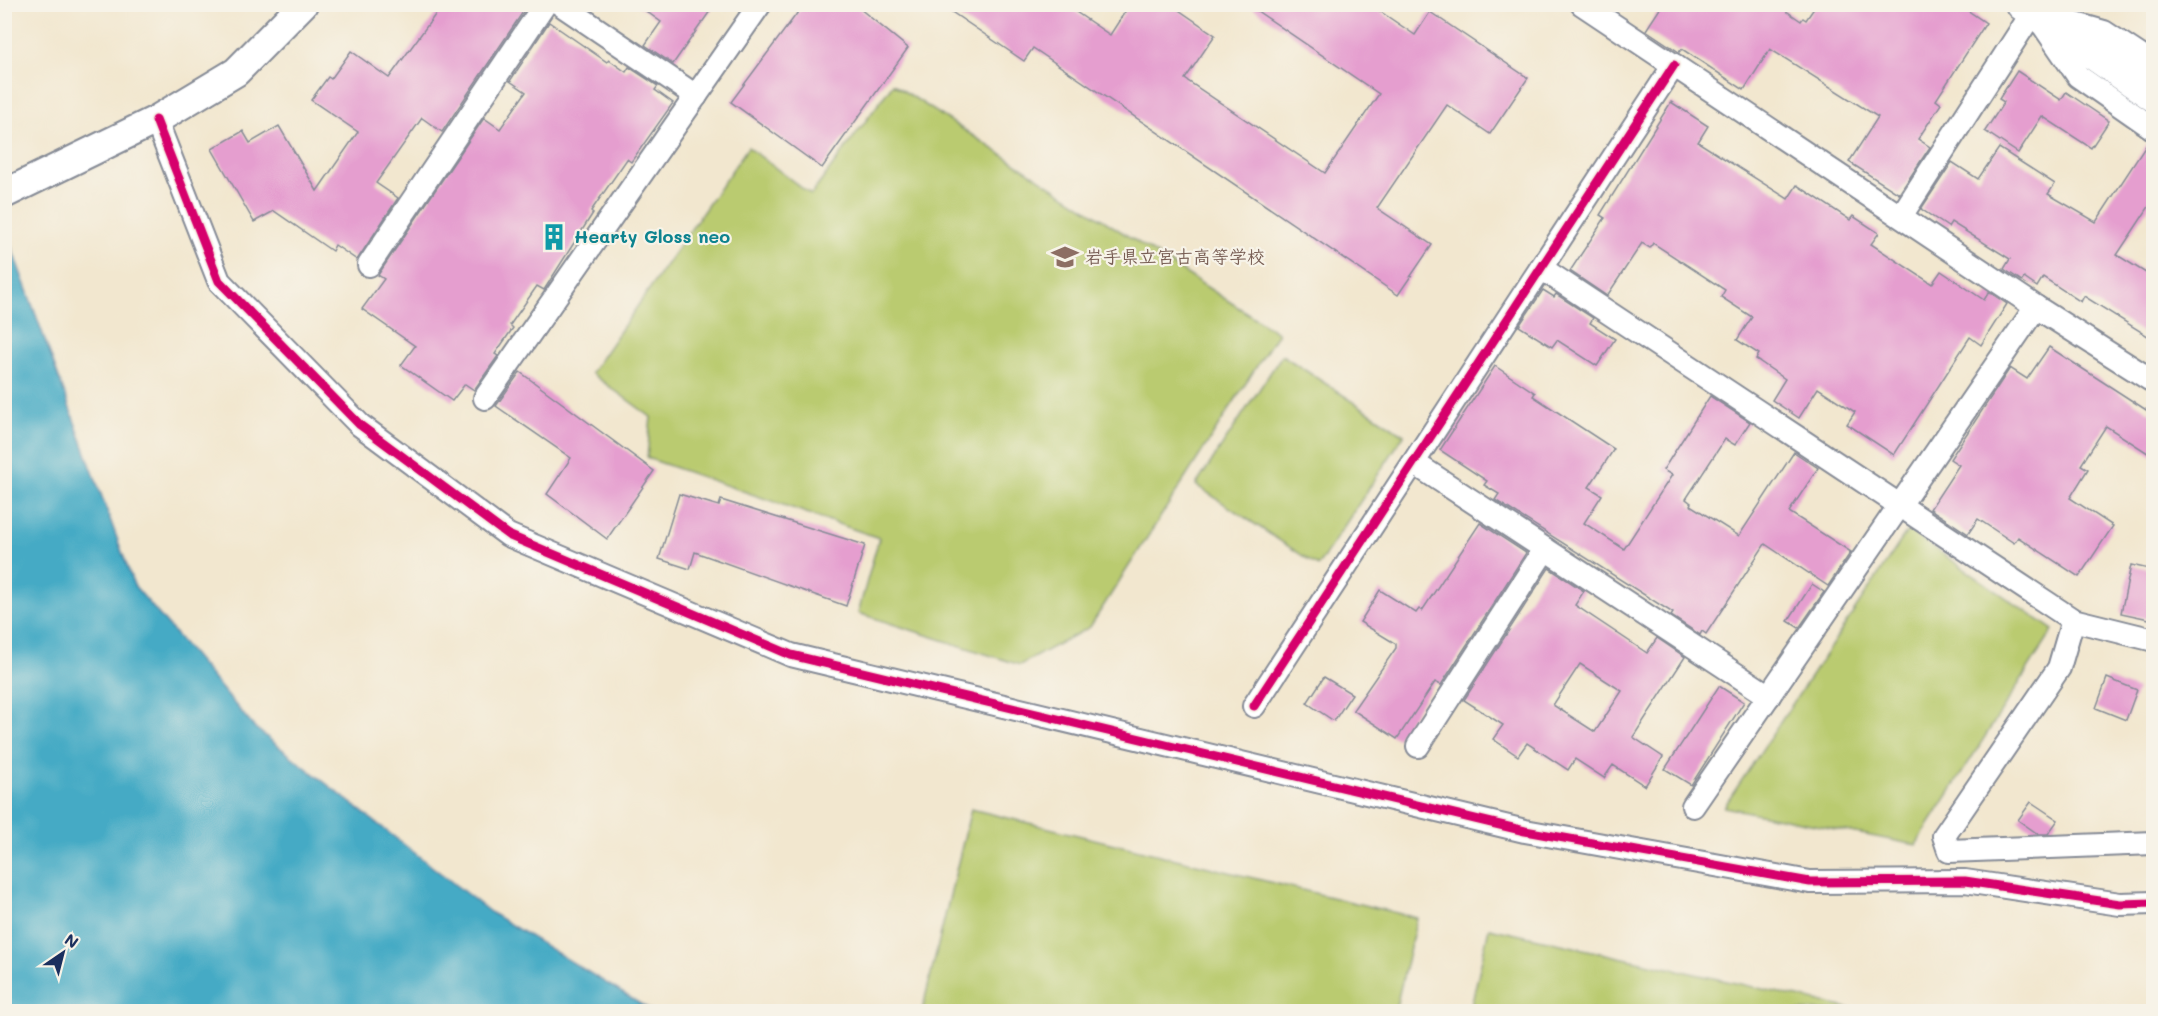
<svg xmlns="http://www.w3.org/2000/svg" width="2158" height="1016" viewBox="0 0 2158 1016" font-family="Mali,'Klee One',sans-serif">
<style>
.green{fill:#bacb6f;stroke:#6a7d66;stroke-width:1.5}
.water{fill:#45aac5;stroke:#306c92;stroke-width:1.5}
.building{fill:#e59ecf;fill-rule:evenodd}
.lines{fill:none;stroke-linecap:round;stroke-linejoin:round}
.minor-casing{stroke:#868b96;stroke-width:26}
.tertiary-casing{stroke:#868b96;stroke-width:32}
.trunk-casing{stroke:#868b96;stroke-width:36}
.minor{stroke:#fff;stroke-width:22}
.tertiary{stroke:#fff;stroke-width:28}
.trunk{stroke:#fff;stroke-width:33}
.cycleway-casing{stroke:#f7f3e8;stroke-width:13}
.cycleway{stroke:#d6006c;stroke-width:9}
.labels{text-anchor:middle;stroke-width:4.5;stroke-linejoin:round;paint-order:stroke}
.culture-label{font-size:18px;font-weight:bold;fill:#0d838f;stroke:#f7f3e8;text-anchor:start}
.education-label{font-size:18px;font-weight:bold;fill:#785e54;stroke:#f7f3e8;text-anchor:start}
</style>
<rect width="100%" height="100%" fill="#f7f3e8"/>
<filter id="ink" filterUnits="userSpaceOnUse"><feTurbulence type="fractalNoise" baseFrequency=".0167" numOctaves="2"/><feDisplacementMap in="SourceGraphic" scale="12" xChannelSelector="R" yChannelSelector="G"/><feConvolveMatrix kernelMatrix="1 2 1 2 8 2 1 2 1" color-interpolation-filters="sRGB"/></filter>
<filter id="wash" filterUnits="userSpaceOnUse"><feTurbulence type="fractalNoise" baseFrequency=".008" numOctaves="4" result="noise"/><feDisplacementMap in="SourceGraphic" scale="24" xChannelSelector="R" yChannelSelector="G"/><feGaussianBlur stdDeviation="1.35" result="paint"/><feColorMatrix in="noise" values="0 0 0 0 0 0 0 0 0 0 0 0 0 0 0 0 0 1.4 0 .05"/><feComposite in="paint" operator="in"/></filter>
<g filter="url(#wash)">
<rect width="100%" height="100%" fill="#f2e7cf"/>
<!-- green -->
<g class="green">
<path d="M893 84 1278 333 1090 627 1020 665 858 613 879 538 647 458 651 417 591 373 748 147 811 195Z"/>
<path d="M1282 355 1404 435 1318 566 1196 485Z"/>
<path d="M1908 530 2053 630 1916 845 1724 807Z"/>
<path d="M971 809 1417 918 1395 1011H922Z"/>
<path d="M1489 928 1861 1011H1470Z"/>
</g>
<!-- water -->
<path class="water" d="M4 227 134 585 254 727 490 912 652 1011H5Z"/>
<g id="blocks">
<!-- building -->
<g class="building">
<path d="M443 4 527 6 442 132 422 118 376 183 398 198 357 260 335 245 332 251 274 211 254 222 212 149 243 131 250 143 279 126 317 191 358 132 311 100 328 77 331 79 351 51 389 78Z"/>
<path d="M636 4H715L673 64 645 45 661 22Z"/>
<path d="M804 4H854L908 48 822 168 731 102Z"/>
<path d="M940 4H1064L1110 35 1130 4H1170L1215 35 1185 79 1325 173 1379 94 1247 4H1369L1415 35 1430 12 1528 78 1490 134 1447 105 1377 208 1432 245 1398 295 1033 48 1024 61Z"/>
<path d="M1663 4H1776L1801 21 1803 18 1806 20 1817 4H1958L1986 23 1936 100 1941 104 1918 139 1930 147 1899 194 1849 162 1878 117 1770 49 1744 90 1682 49 1679 52 1646 30Z"/>
<path d="M549 22 607 62 609 60 626 72 629 67 658 86 655 90 673 103 631 162 627 159 591 211 593 213 544 290 537 286 510 325 513 328 495 354 498 356 474 390 465 384 452 401 401 365 415 346 362 309 384 279 378 275 484 118 500 129 526 92 510 81Z"/>
<path d="M2017 71 2061 100 2066 92 2109 121 2091 148 2042 116 2018 153 1985 131 2004 102 1999 99Z"/>
<path d="M1671 102 1708 126 1698 142 1788 199 1797 185 1850 220 1853 216 1879 233 1871 244 1932 284 1941 271 1984 300 1989 292 2007 304 1981 345 1970 337 1894 455 1847 424 1855 412 1818 388 1799 418 1772 400 1785 379 1756 359 1759 354 1737 340 1752 317 1721 297 1725 290 1653 243 1650 248 1642 243 1607 296 1570 271 1605 218 1600 215Z"/>
<path d="M2149 141 2154 142V199L2117 255 2154 278V340L2084 296 2081 302 2043 277 2037 287 2024 278 2022 281 2004 269 2010 259 1951 222 1948 227 1921 209 1952 162 1978 179 1999 148 2055 184 2048 194 2096 222Z"/>
<path d="M1543 290 1554 297 1556 294 1593 318 1590 323 1615 339 1597 366 1557 340 1552 347 1519 326Z"/>
<path d="M2049 347 2154 415V457L2106 426 2081 465 2088 469 2070 498 2113 526 2079 577 2018 537 2014 543 1978 519 1968 534 1930 509 1959 465 1950 459 2010 368 2027 379Z"/>
<path d="M1495 366 1535 393 1533 396 1614 449 1589 487 1602 495 1584 523 1624 549 1672 475 1663 470 1710 396 1750 422 1735 445 1725 439 1686 499 1691 503 1690 505 1739 536 1794 452 1818 468 1789 512 1851 552 1828 586 1765 544 1706 634 1702 631 1700 635 1671 616 1673 613 1495 500 1499 494 1484 485 1487 481 1440 450Z"/>
<path d="M520 372 654 471 607 539 547 494 571 458 496 406Z"/>
<path d="M679 494 719 506 721 500 865 545 846 606 695 552 690 569 659 559Z"/>
<path d="M1480 523 1526 553 1441 685 1435 682 1397 739 1353 710 1396 648V644L1360 622 1380 590 1416 613 1419 609 1422 611Z"/>
<path d="M2131 565 2154 570V620L2121 613Z"/>
<path d="M1549 568 1584 591 1575 605 1647 653 1657 638 1685 657 1633 737 1663 757 1645 786 1613 765 1604 778 1575 759 1568 770 1527 743 1518 756 1493 739 1503 725 1464 700ZM1580 664 1622 691 1595 732 1553 705Z"/>
<path d="M1812 584 1824 592 1799 628 1788 621Z"/>
<path d="M1324 677 1352 694 1334 721 1307 703Z"/>
<path d="M2107 678 2137 690 2126 720 2096 708Z"/>
<path d="M1719 686 1744 702 1691 785 1665 769Z"/>
<path d="M2031 802 2058 820 2048 834H2038L2018 820Z"/>
</g>
</g>
</g>
<g filter="url(#ink)">
<use href="#blocks" fill-opacity="0" stroke="#868b96" stroke-width="1.5"/>
<g class="lines">
<defs>
<g id="minor">
<path d="M560 4 696 96"/>
<path d="M1582 4 2036 307 2154 382"/>
<path d="M2055 18 2104 32 2154 65"/>
<path d="M2043 25 2078 76 2154 129"/>
<path d="M156 120 219 281 360 425 508 535 791 655 1525 831 1810 882 1965 881 2120 904 2154 903"/>
<path d="M1901 216 2038 4"/>
<path d="M369 265 545 4"/>
<path d="M1541 268 2073 620 2154 640"/>
<path d="M485 398 760 4"/>
<path d="M1414 463 1769 696"/>
<path d="M2073 620 2059 668 1944 836 1949 851 2154 843"/>
<path d="M1254 706 1674 65"/>
<path d="M1418 746 1545 549"/>
<path d="M1693 806 2036 307"/>
</g>
<path id="tertiary" d="M4 194 156 120 236 72 303 4"/>
<path id="trunk" d="M2023 4 2154 95"/>
</defs>
<!-- minor casing -->
<use href="#minor" class="minor-casing"/>
<!-- tertiary casing -->
<use href="#tertiary" class="tertiary-casing"/>
<!-- trunk casing -->
<use href="#trunk" class="trunk-casing"/>
<!-- minor -->
<use href="#minor" class="minor"/>
<!-- tertiary -->
<use href="#tertiary" class="tertiary"/>
<!-- trunk -->
<use href="#trunk" class="trunk"/>
<defs>
<g id="cycleway">
<path d="M156 120 219 281 360 425 508 535 791 655 1525 831 1810 882 1965 881 2120 904 2154 903"/>
<path d="M1254 706 1674 65"/>
</g>
</defs>
<!-- cycleway casing -->
<use href="#cycleway" class="cycleway-casing"/>
<!-- cycleway -->
<use href="#cycleway" class="cycleway"/>
</g>
</g>
<!-- icons -->
<defs>
<symbol id="building-bare" viewBox="-9 -9 18 18"><path d="M-4-6H4V6H1V3H-1V6H-4ZM-2.5-4.3h1.7v1.8h-1.7ZM.8-4.3h1.7v1.8H.8ZM-2.5-1h1.7V.8h-1.7ZM.8-1h1.7V.8H.8Z" fill="#0f9aa8" stroke="#f7f3e8" stroke-width="2.5" paint-order="stroke"/></symbol>
<symbol id="school-bare" viewBox="-9 -9 18 18"><path d="M0-5L7-2L0 1L-7-2ZM-4 1L0 2.5L4 1V4Q0 6-4 4Z" fill="#8d6e63" stroke="#f7f3e8" stroke-width="2.5" paint-order="stroke"/></symbol>
</defs>
<g fill-rule="evenodd">
<use href="#building-bare" x="535" y="218" width="38" height="38"/>
<use href="#school-bare" x="1046" y="238" width="38" height="38"/>
</g>
<g class="labels">
<!-- culture labels -->
<g class="culture-label">
<text x="574" y="243">Hearty Gloss neo</text>
</g>
<!-- education labels -->
<g class="education-label">
<text x="1085" y="263">岩手県立宮古高等学校</text>
</g>
</g>
<!-- margin -->
<rect width="2158" height="1016" fill="none" stroke="#f7f3e8" stroke-width="24"/>
<!-- north arrow -->
<g transform="translate(63 953) rotate(35)" stroke="#f7f3e8" stroke-width="4.5" paint-order="stroke">
<path d="M0-4.5L10 22L0 15L-10 22Z" fill="#1b2f5e"/>
<text y="-9" font-size="16" font-weight="bold" text-anchor="middle" fill="#1b2f5e">N</text>
</g>
</svg>
